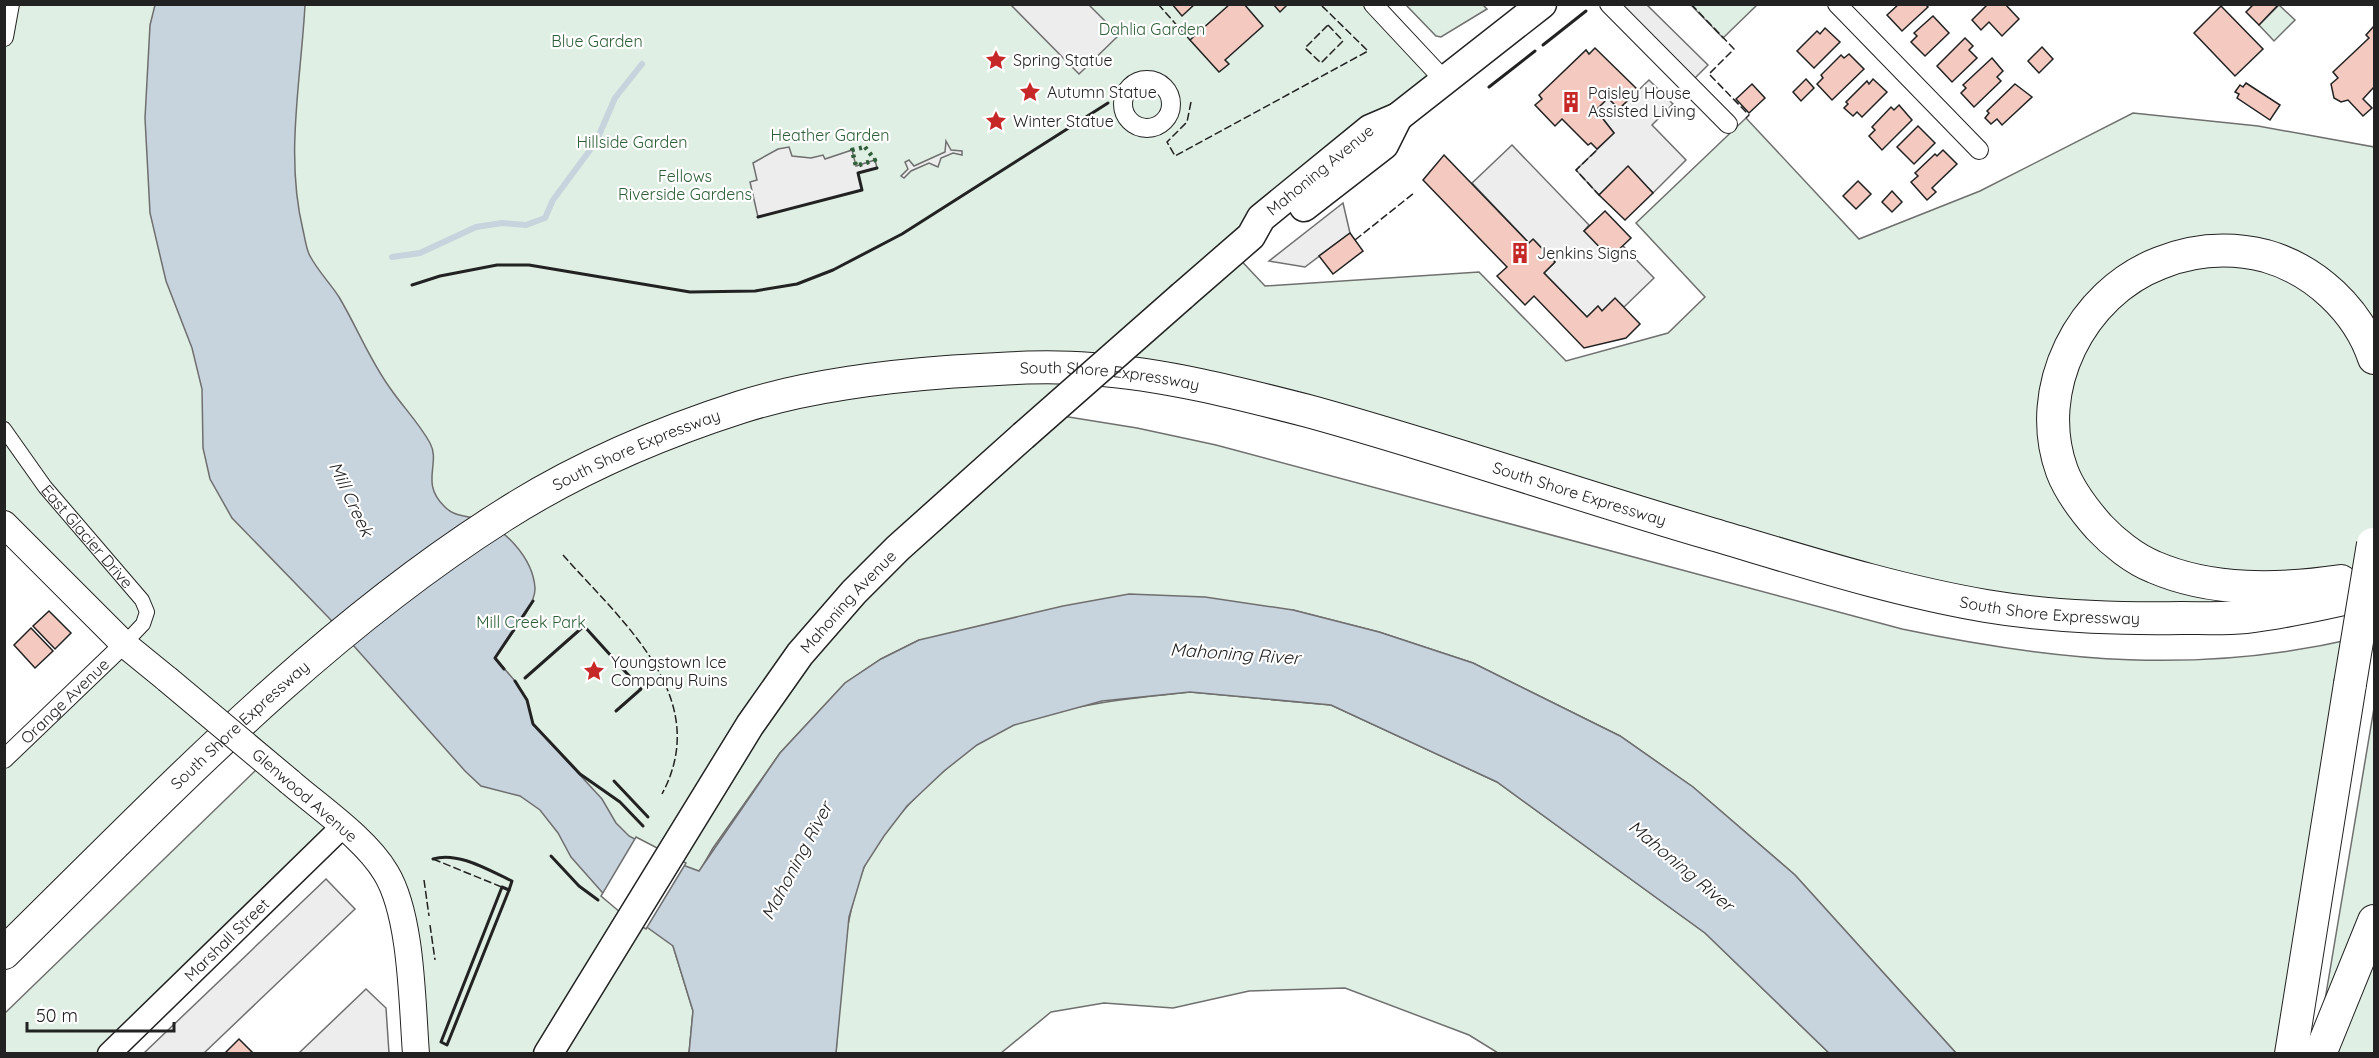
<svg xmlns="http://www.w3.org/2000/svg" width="2379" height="1058" viewBox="0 0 2379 1058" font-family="Quicksand,sans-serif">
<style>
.green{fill:#e0efe3;stroke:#6f6f6f;stroke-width:1.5}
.parking{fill:#ededed;stroke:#6f6f6f;stroke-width:1.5}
.water{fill:#c7d3dd;stroke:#6f6f6f;stroke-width:1.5}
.pier{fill:#fff;stroke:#6f6f6f;stroke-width:1.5}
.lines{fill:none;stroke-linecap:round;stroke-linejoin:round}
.stream{stroke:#c7d3dd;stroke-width:6}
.building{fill:#f3c9c0;stroke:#222;stroke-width:1.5}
.pedestrian-casing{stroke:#222;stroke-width:16}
.minor-casing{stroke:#222;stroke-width:20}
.tertiary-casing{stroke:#222;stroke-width:25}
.secondary-casing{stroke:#222;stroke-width:28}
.primary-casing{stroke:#222;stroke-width:31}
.motorway-casing{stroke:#222;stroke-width:34}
.pedestrian{stroke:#fff;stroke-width:14}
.minor{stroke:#fff;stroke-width:18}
.tertiary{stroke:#fff;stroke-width:22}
.secondary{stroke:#fff;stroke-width:26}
.primary{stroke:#fff;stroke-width:28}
.motorway{stroke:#fff;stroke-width:32}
.secondary-bridge-casing{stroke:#222;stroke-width:28;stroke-linecap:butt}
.primary-bridge-casing{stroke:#222;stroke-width:31;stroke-linecap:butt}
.motorway-bridge-casing{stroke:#222;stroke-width:34;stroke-linecap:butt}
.secondary-bridge{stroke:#fff;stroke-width:26}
.primary-bridge{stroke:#fff;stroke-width:28}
.motorway-bridge{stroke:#fff;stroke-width:32}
.hedge{stroke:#2f5e38;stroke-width:4.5;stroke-dasharray:3 4.5;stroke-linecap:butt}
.fence{stroke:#222;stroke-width:1.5;stroke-dasharray:8 3;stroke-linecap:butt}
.wall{stroke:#222;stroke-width:3}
.labels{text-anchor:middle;stroke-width:4.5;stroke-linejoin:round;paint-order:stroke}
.park-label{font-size:16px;fill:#2f5e38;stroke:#fff}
.poi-label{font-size:16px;fill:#222;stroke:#fff;text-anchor:start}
.street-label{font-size:16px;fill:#222;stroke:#fff}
.water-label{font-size:18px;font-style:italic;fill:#222;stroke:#fff}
</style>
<rect width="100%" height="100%" fill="#fff"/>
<!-- green -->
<g class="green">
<path d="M5 5H1373L1445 81 1233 252 1265 286 1479 272 1566 361 1668 333 1705 297 1636 223 1746 118 1859 239 1980 191 2133 113 2258 126 2374 147V592L2056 616 1099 370 1050 414 1137 428 1216 445 1902 629C2059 662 2199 675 2357 638L2291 1053H1956L1795 875 1693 787 1620 736 1473 663 1379 632 1293 610 919 640 881 659 845 683 780 753 713 848 681 903 673 946 693 1011 689 1053H416L400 910 342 827 109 1053H5V1013L258 768 231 732 5 953V759L123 644 5 524Z"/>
<path d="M1406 5H1483L1487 9 1441 37 1436 36Z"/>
<path d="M1691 5H1757L1723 38Z"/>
<path d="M2279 5 2295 20 2274 41 2259 25Z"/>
<path d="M1190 692 1331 705 1497 782 1705 933 1829 1053H1498L1469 1035 1345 988 1249 991 1173 1008 1104 1003 1051 1012 1001 1053 836 1054C840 992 841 928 863 870 874 842 899 814 920 793 948 767 979 737 1016 724 1072 704 1131 698 1190 692Z"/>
<path d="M2374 708V1053L2316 1054 2324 1006Z"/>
</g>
<!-- parking -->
<g class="parking">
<path d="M1011 5H1089L1119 35 1079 74Z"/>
<path d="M1618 5H1647L1708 65 1688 85Z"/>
<path d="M1649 80 1673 104 1652 125 1686 160 1653 193 1628 167 1599 195 1576 170 1614 133 1596 110 1608 98 1619 109Z"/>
<path d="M946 141 951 150 962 151V155L953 153 941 158 938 167 929 163 911 171 904 178 901 176 908 169 905 162 909 160 914 166 945 152Z"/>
<path d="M1512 145 1589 225 1584 231 1623 246 1654 278 1624 307 1615 299 1602 311 1598 306 1587 317 1544 273 1555 262 1534 240 1529 243 1472 183Z"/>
<path d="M789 147 792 156 811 158 823 155 825 159 852 150 856 166 875 160 877 168 858 173 862 190 758 217 750 182 757 180 753 163 778 149Z"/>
<path d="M1343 203 1350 233 1305 267 1269 261Z"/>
<path d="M326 879 355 909 204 1053H144Z"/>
<path d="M366 989 386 1008 389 1053H299Z"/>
</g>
<!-- water -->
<path class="water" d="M155 5H305C301 80 285 156 303 230 305 238 306 249 310 256 318 271 330 283 339 297 357 327 369 359 390 388 403 407 419 423 430 443 441 463 420 483 444 506 454 517 465 515 477 519 504 527 533 558 535 588 536 607 505 641 495 658L515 681 527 700 533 724 602 799 616 823 629 836 680 864 699 871 780 753 845 683 881 659 919 640 1063 606 1129 594 1205 597 1293 610 1379 632 1473 663 1620 736 1693 787 1795 875 1956 1053H1829L1705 933 1497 782 1331 705 1190 692 1102 701 1014 725 977 745 944 771 907 806 884 836 864 867 849 917 836 1053H689L693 1011 673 946 609 900 571 857 558 833 540 810 520 796 481 786 465 771 329 618 232 518 210 479 203 448 202 389 192 348 166 281 150 213 145 118 150 25Z"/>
<!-- pier -->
<path class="pier" d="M636 837 686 863 646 929 627 918 601 896Z"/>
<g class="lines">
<!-- stream -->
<path class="stream" d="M392 257 420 253 476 227 502 223 526 225 545 218 553 200 596 142 615 98 642 64"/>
</g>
<!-- building -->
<g class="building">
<path d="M1172 4H1195L1182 16Z"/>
<path d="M1230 4H1244L1263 26 1225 60 1229 64 1219 72 1190 40Z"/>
<path d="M1273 4H1288L1280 12Z"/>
<path d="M1899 4H1925L1928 7 1902 31 1887 15Z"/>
<path d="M1988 4H2005L2019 19 2002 36 1989 22 1981 30 1972 20Z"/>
<path d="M2254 4H2279L2259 25 2246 12Z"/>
<path d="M2221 6 2263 49 2235 76 2194 33Z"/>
<path d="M1933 16 1949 33 1925 56 1911 42 1917 36 1914 33Z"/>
<path d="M2374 26V87L2363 99 2372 108 2363 116 2348 100 2341 102 2334 98 2331 84 2338 78 2333 72 2369 38 2366 35Z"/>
<path d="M1825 28 1840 42 1814 68 1797 51 1817 31 1820 34Z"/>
<path d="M1965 38 1973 46 1969 50 1977 58 1952 82 1937 66Z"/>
<path d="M2042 47 2053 59 2039 73 2028 61Z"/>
<path d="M1595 48 1638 90 1619 109 1608 98 1596 110 1614 133 1597 149 1591 143 1588 145 1562 119 1555 126 1535 105 1542 99 1539 95 1586 50 1589 54Z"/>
<path d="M1849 54 1864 69 1832 100 1817 84 1823 78 1821 75 1841 55 1844 58Z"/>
<path d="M1992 58 2003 71 1997 77 2001 81 1974 107 1961 93 1966 88 1963 85Z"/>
<path d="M1806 79 1814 88 1801 101 1793 92Z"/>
<path d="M1873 79 1887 92 1862 117 1857 112 1853 116 1844 108 1848 104 1846 102 1867 81 1869 84Z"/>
<path d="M2246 83 2280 105 2270 120 2237 98 2239 94 2235 92 2240 85 2243 87Z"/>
<path d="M1752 84 1765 98 1749 113 1736 99Z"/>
<path d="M2015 84 2032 97 2002 125 1997 119 1991 124 1985 118 1989 113 1987 111Z"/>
<path d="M1899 105 1912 120 1882 150 1869 136 1875 130 1872 127 1891 107 1894 110Z"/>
<path d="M1918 126 1935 143 1914 164 1897 147Z"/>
<path d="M1943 150 1957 164 1932 188 1936 192 1927 200 1911 182 1918 176 1915 173 1935 154 1937 156Z"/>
<path d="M1444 155 1529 243 1533 239 1555 262 1544 273 1587 317 1598 306 1602 311 1615 298 1640 324 1626 338 1584 348 1534 296 1525 305 1497 276 1507 267 1423 180Z"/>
<path d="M1628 166 1653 193 1625 220 1599 195Z"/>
<path d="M1858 181 1871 194 1856 209 1843 196Z"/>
<path d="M1892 191 1902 202 1892 212 1882 202Z"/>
<path d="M1605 211 1631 238 1610 258 1584 231Z"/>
<path d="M1350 233 1363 251 1333 274 1319 256Z"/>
<path d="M49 611 71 633 55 649 33 626Z"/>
<path d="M31 628 53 651 35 668 14 645Z"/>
<path d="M239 1039 254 1054H224Z"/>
</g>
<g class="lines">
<defs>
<g id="pedestrian">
<path id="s1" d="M4 429 45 487 142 600 147 612 143 624 124 644"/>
</g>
<g id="minor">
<path d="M1373 4 1445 81"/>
<path d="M1609 4 1728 124"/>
<path d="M1837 4 1979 150"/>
<path d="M4 37 10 4"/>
<circle cx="1147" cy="104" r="24"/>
<path id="s2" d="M4 759 124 644"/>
</g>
<g id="tertiary">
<path id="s3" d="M109 1054 342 827"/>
</g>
<g id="secondary">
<path d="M4 524 124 644 167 679"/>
<path d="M290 782C320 808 366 839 386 873 412 916 412 1003 416 1054"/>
</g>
<g id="primary">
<path d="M1304 207 1384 145 1398 117"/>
<path id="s4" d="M1182 296 1251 236 1261 218 1370 129 1398 117 1542 4"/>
<path id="s5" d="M548 1054 750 725 800 654 854 592 898 548 1023 436"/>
</g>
<g id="motorway">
<path d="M2341 581C2279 590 2212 592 2154 567 2134 559 2113 542 2099 527 2084 510 2070 492 2062 471 2032 389 2081 293 2160 263 2195 249 2230 247 2266 256 2315 270 2358 310 2374 358"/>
<path id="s6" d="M4 953C162 798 316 634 504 515 576 469 660 433 741 407 807 386 879 377 947 372 995 369 1043 365 1091 369 1164 374 1238 393 1308 411 1443 448 1574 494 1708 533 1800 560 1892 590 1986 606 2051 617 2115 619 2181 618 2203 618 2225 619 2246 617 2289 612 2332 602 2374 592"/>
<path d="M2291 1054 2350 684"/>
<path d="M2320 1054 2374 921"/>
</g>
</defs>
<!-- pedestrian casing -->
<use href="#pedestrian" class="pedestrian-casing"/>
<!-- minor casing -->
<use href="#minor" class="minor-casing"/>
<!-- tertiary casing -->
<use href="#tertiary" class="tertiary-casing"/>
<!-- secondary casing -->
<use href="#secondary" class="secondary-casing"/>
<!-- primary casing -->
<use href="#primary" class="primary-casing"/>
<!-- motorway casing -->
<use href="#motorway" class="motorway-casing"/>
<!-- pedestrian -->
<use href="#pedestrian" class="pedestrian"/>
<!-- minor -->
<use href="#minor" class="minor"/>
<!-- tertiary -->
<use href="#tertiary" class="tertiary"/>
<!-- secondary -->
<use href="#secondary" class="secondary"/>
<!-- primary -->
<use href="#primary" class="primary"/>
<!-- motorway -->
<use href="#motorway" class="motorway"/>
<defs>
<path id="secondary-bridge" d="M167 679 290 782"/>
<path id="primary-bridge" d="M1023 436 1182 296"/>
<path id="motorway-bridge" d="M2350 684 2373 544"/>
</defs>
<!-- secondary-bridge casing -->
<use href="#secondary-bridge" class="secondary-bridge-casing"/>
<!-- primary-bridge casing -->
<use href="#primary-bridge" class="primary-bridge-casing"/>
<!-- motorway-bridge casing -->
<use href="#motorway-bridge" class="motorway-bridge-casing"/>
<!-- secondary-bridge -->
<use href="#secondary-bridge" class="secondary-bridge"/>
<!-- primary-bridge -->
<use href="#primary-bridge" class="primary-bridge"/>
<!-- motorway-bridge -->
<use href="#motorway-bridge" class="motorway-bridge"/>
<!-- hedge -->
<path class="hedge" d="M865 147 875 160 856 166 852 150Z"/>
<!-- fence -->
<g class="fence">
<path d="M1158 4 1190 40"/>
<path d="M1691 4 1734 49 1709 74 1749 115 1746 118"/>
<path d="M1328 25 1343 41 1321 63 1305 48Z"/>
<path d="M1191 102 1187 122 1167 142 1175 156 1368 51 1320 4"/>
<path d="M1596 151 1576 170 1599 195"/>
<path d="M1355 240 1414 193"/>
<path d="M563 555C621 621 714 697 662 794"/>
<path d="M433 859 509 890 447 1045"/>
<path d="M424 880 429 916"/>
<path d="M430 925 435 960"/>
</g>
<!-- wall -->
<g class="wall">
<path d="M1543 45 1586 11"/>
<path d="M1489 87 1535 51"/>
<path d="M758 217 862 190 858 173 877 168"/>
<path d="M412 285 440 276 497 265H529L690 292 755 291 797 284 833 270 902 234 1108 103"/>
<path d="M504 669 495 658 533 601"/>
<path d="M525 678 584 626 641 689 616 711"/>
<path d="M515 681 527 700 533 724 580 774 620 802 643 826"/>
<path d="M614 781 648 817"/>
<path d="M551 856 579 886 598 900"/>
<path d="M433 859C458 851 490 871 512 881L509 890"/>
<path d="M502 887 509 890 447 1045 441 1042Z"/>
</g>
</g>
<!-- icons -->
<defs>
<symbol id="sight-bare" viewBox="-9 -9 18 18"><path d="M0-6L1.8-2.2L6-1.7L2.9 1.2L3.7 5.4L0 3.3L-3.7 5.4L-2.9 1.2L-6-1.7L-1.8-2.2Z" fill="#c62828" stroke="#fff" stroke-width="2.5" paint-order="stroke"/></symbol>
<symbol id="building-bare" viewBox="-9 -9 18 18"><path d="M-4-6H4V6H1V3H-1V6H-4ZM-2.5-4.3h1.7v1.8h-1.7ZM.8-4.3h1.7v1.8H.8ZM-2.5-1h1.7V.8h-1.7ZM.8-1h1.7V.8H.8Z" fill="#c62828" stroke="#fff" stroke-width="2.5" paint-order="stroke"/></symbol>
</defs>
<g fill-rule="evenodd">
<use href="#sight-bare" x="981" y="45" width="30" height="30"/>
<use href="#sight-bare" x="1015" y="77" width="30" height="30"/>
<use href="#building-bare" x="1556" y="87" width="30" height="30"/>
<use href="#sight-bare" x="981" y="106" width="30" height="30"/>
<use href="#building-bare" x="1505" y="238" width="30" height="30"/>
<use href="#sight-bare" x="579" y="656" width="30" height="30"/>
</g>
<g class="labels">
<!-- park labels -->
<g class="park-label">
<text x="1152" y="35">Dahlia Garden</text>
<text x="597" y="47">Blue Garden</text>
<text x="830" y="141">Heather Garden</text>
<text x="632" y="148">Hillside Garden</text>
<text x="685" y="182">Fellows<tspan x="685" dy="18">Riverside Gardens</tspan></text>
<text x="531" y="628">Mill Creek Park</text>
</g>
<!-- poi labels -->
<g class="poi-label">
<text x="1013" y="66">Spring Statue</text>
<text x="1047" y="98">Autumn Statue</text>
<text x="1588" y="99">Paisley House<tspan x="1588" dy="18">Assisted Living</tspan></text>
<text x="1013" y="127">Winter Statue</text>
<text x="1537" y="259">Jenkins Signs</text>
<text x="611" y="668">Youngstown Ice<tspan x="611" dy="18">Company Ruins</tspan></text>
</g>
<!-- street labels -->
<g class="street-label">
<text dy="6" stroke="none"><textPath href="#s4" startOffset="188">Mahoning Avenue</textPath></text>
<text dy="6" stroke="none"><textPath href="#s6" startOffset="1300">South Shore Expressway</textPath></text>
<text dy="6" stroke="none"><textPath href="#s6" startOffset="814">South Shore Expressway</textPath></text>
<text dy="6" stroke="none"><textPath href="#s6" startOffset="1786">South Shore Expressway</textPath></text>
<text dy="6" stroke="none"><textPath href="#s1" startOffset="136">East Glacier Drive</textPath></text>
<text dy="6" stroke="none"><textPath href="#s5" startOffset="544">Mahoning Avenue</textPath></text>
<text dy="6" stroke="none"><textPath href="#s6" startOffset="2272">South Shore Expressway</textPath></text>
<text dy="6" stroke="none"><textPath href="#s2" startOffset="84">Orange Avenue</textPath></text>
<text dy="6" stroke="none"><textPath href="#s6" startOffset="328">South Shore Expressway</textPath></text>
<text transform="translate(305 795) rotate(41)" y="6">Glenwood Avenue</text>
<text dy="6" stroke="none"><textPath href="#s3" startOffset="164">Marshall Street</textPath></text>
</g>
<!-- water labels -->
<g class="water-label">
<text transform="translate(351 499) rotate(65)" y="6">Mill Creek</text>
<text transform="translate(1235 654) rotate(4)" y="6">Mahoning River</text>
<text transform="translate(797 861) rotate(-62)" y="6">Mahoning River</text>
<text transform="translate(1681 866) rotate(40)" y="6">Mahoning River</text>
</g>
</g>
<!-- border -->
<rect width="2379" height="1058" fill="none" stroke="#222222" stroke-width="12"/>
<!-- scale -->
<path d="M27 1022v9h147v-9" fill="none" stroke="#222222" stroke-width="3"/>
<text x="36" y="1022" font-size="18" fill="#222222" stroke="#ffffff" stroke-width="4.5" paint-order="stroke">50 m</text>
</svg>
